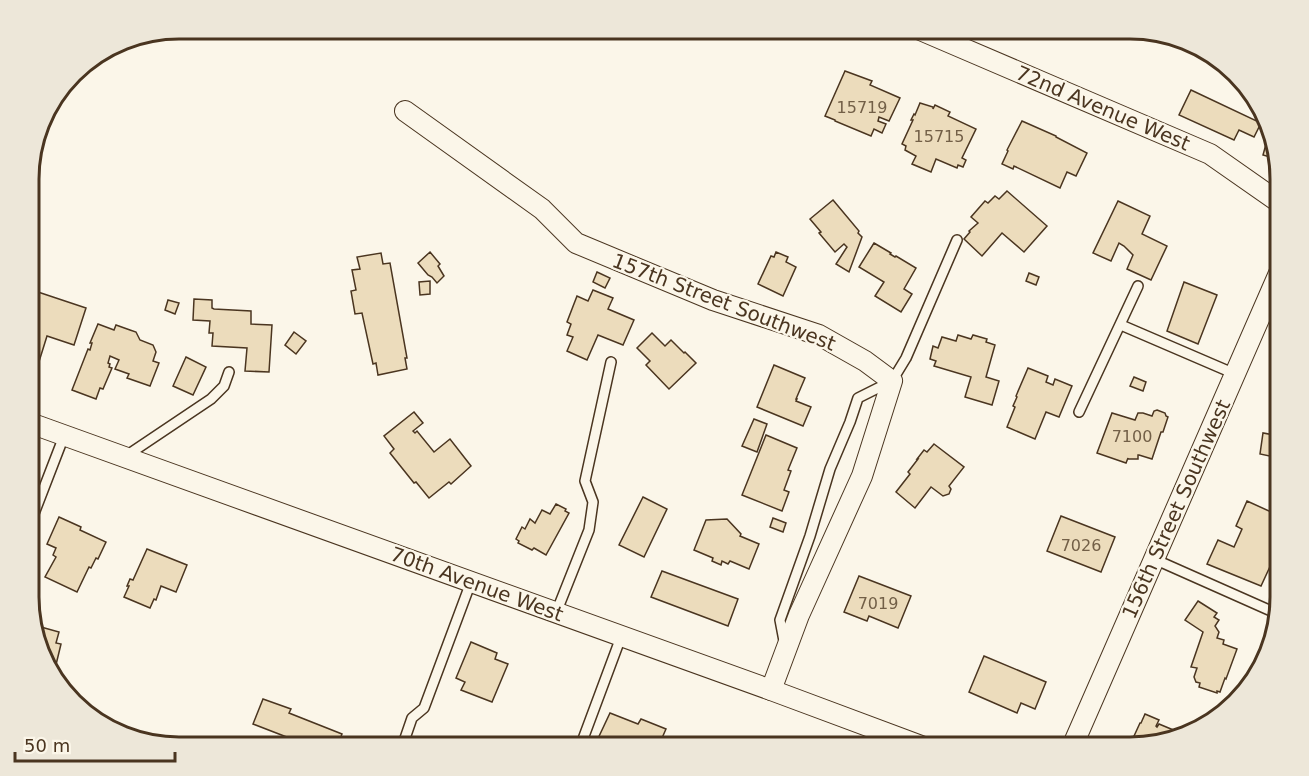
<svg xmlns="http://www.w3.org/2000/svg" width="1309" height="776" viewBox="0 0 1309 776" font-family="'DejaVu Sans',sans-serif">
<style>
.building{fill:#ecdcbc;stroke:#4a3520;stroke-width:1.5}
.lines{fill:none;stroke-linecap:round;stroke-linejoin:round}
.lane-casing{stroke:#4a3520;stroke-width:12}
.street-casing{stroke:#4a3520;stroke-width:22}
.lane{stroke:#fbf6e9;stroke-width:9}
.street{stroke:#fbf6e9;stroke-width:20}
.labels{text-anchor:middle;stroke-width:4.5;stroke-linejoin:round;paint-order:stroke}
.number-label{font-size:16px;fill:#725f47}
.street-label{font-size:20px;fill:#4a3520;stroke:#fbf6e9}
.rim{fill:none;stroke:#4a3520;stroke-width:3}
</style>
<rect width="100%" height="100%" fill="#fbf6e9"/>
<!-- building -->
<g class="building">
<path d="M354 29H377L374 37Z"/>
<path d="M845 71 872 81 870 85 900 98 889 121 879 117 878 121 886 124 882 133 874 129 871 136 835 121V120L825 116Z"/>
<path d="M1191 90 1261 123 1254 137 1239 130 1234 140 1179 115Z"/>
<path d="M920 103 933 107V109L935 105 950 112 948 116 976 129 962 158 966 160 963 167 958 165 957 168 936 159 931 172 912 164 916 156 905 150 906 146 902 144 913 120H911L914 114 915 115Z"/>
<path d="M1022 121 1056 136V137L1087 153 1076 176 1067 172 1060 188 1014 166 1013 169 1002 164 1008 151 1007 150Z"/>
<path d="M1268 137 1271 138 1277 159 1263 155Z"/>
<path d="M1007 191 1047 226 1024 252 1002 233 982 256 964 239 970 232 969 231 978 223 971 217 985 201 988 203 995 196 999 199Z"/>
<path d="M833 200 859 231 858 233 862 237 849 272 836 264 847 247 844 244 835 252 819 233 821 232 810 219Z"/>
<path d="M1118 201 1150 216 1142 234 1167 246 1151 280 1127 269 1133 255 1124 246 1119 243 1111 261 1093 253Z"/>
<path d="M874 243 891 253 890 254 895 257 896 256 916 268 904 289 912 294 901 312 875 296 884 282 859 267Z"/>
<path d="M430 252 440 264 438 266 444 276 437 283 432 277 428 275 418 263Z"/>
<path d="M776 252 788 257 786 262 796 267 783 296 758 284 771 256 774 257Z"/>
<path d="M381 253 383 264 390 263 407 358H405L407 369 378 375 376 363 373 364 362 313 355 314 351 291 356 290 352 270 360 269 357 257Z"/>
<path d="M597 272 610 278 605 288 593 282Z"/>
<path d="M1029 273 1039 277 1036 285 1026 281Z"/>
<path d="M430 281V294L420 295 419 282Z"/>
<path d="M1184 282 1217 295 1198 344 1167 331Z"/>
<path d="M32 290 86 308 74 345 47 336 37 368 30 366V296Z"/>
<path d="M593 290 613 298 608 309 634 320 623 345 598 335 587 360 567 351 573 337 567 335 571 324 567 322 577 296 588 301Z"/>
<path d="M194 299 212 300V308L214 309 251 311V324L272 325 269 372 245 371 247 348 212 346 213 333H209L210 321 193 320Z"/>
<path d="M168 300 179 303 175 314 165 310Z"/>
<path d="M98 324 114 330 116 325 130 330 136 332 140 340 153 345 156 352 153 361 159 363 150 386 127 378 129 374 115 369 119 360 110 356 108 363 110 364 109 367 112 368 103 389 100 388 96 399 72 390 88 349 90 350 92 343H90Z"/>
<path d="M294 332 306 341 296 354 285 345Z"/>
<path d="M652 333 665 346 671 340 684 353 685 352 696 363 669 389 646 365 650 361 637 348Z"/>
<path d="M958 335 971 339 973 335 987 339 986 342 995 345 986 377 999 381 992 405 965 397 971 377 934 366 936 361 930 359 933 346 938 348 942 337 956 341Z"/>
<path d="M186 357 206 367 193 395 173 386Z"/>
<path d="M774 365 805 378 796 399H797L796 401 811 407 803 426 757 407Z"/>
<path d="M1028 368 1048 376 1046 382 1053 385 1055 379 1072 386 1059 417 1046 412 1035 439 1007 427 1015 407 1013 406 1017 397 1016 396Z"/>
<path d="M1134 377 1146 382 1143 391 1130 386Z"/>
<path d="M1276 403 1280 404V458L1260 454 1263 433 1274 435V431H1271Z"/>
<path d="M1157 410 1165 413 1166 416 1168 417 1163 432H1161L1152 459 1139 455H1138V459H1128V458L1126 463 1097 453 1112 413 1135 420 1138 413H1143L1152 416 1154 411Z"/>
<path d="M414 412 423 423 413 431 415 433 417 431 434 452 450 439 471 466 451 484 449 482 429 498 416 482 414 483 390 453 394 449 384 436Z"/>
<path d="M754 419 767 424 757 452 742 446Z"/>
<path d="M766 435 797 448 788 470 791 471 784 490 789 492 782 511 742 495Z"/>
<path d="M934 444 964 467 949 486 951 489 949 494 943 496 931 487 915 508 896 492 910 474 908 472 918 459H917L924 450 927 452Z"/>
<path d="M643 497 667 509 644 557 619 545Z"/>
<path d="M1247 501 1280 516V545L1261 586 1207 564 1218 540 1234 547 1242 529 1236 526Z"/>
<path d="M556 504 566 509 565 511 569 513 546 555 534 548 532 550 518 543 519 541 516 539 522 527 525 529 530 519 535 523 542 510 550 514Z"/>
<path d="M1061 516 1115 537 1101 572 1047 551Z"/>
<path d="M59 517 81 527 80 530 106 542 98 559 96 558 91 568 89 567 77 592 45 577 56 557 53 555 56 548 47 544Z"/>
<path d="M773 518 786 523 783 532 770 527Z"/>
<path d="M727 519 741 534 740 536 759 544 749 569 730 561 728 564 722 561 721 565 712 561 713 558 694 550 706 520Z"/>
<path d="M147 549 187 565 176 592 161 586 156 600 154 599 150 608 124 597 129 586H127L130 579 133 580Z"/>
<path d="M662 571 738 599 728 626 651 597Z"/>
<path d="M859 576 911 596 898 628 869 616 867 621 844 612Z"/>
<path d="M1198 601 1217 613 1214 617 1219 620 1215 626 1219 632 1217 638 1224 640 1223 644 1237 649 1226 679 1225 678 1220 692 1217 691V693L1199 687 1200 683 1196 682 1194 677 1197 668 1191 667 1203 632 1185 620Z"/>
<path d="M41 627 59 632 56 643 61 644 54 673 50 672 36 634 39 635Z"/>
<path d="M471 642 497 653 495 659 508 664 492 702 461 690 465 682 456 678Z"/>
<path d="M984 656 1046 682 1035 709 1021 703 1017 713 969 692Z"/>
<path d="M263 699 291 709 289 713 342 734 337 747H320L317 746 316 747H295L297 741 253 724Z"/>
<path d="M610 713 638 724 641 719 666 729 658 747H594Z"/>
<path d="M1145 714 1159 720 1156 726 1157 727 1159 724 1183 734 1140 747H1129L1140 723H1141Z"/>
<path d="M446 741 465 747H443Z"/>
</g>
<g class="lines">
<defs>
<g id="lane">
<path d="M1121 325 1235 374"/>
<path d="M1079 412 1138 286"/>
<path d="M126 456 211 399 224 386 229 372"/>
<path d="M30 524 64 436"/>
<path d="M1154 559 1278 614"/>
<path d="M556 613 589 530 593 502 585 481 611 362"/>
<path d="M784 641 780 620 810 536 830 469 850 422 858 398 892 381 906 358 957 240"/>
<path d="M402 747 412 718 424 708 471 582"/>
<path d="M580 747 621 637"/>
</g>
<g id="street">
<path d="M918 29 1210 154 1280 203"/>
<path d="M405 111 542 209 576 243 713 300 819 335 865 361 892 381 862 476 799 615 771 690"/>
<path d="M30 423 771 690 924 747"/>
<path d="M1072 747 1280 271"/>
</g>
</defs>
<!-- lane casing -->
<use href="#lane" class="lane-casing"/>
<!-- street casing -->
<use href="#street" class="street-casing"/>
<!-- lane -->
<use href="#lane" class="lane"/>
<!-- street -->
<use href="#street" class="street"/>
</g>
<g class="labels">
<!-- number labels -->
<g class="number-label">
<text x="862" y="113">15719</text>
<text x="939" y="142">15715</text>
<text x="1132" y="442">7100</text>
<text x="1081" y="551">7026</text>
<text x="878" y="609">7019</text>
</g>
<!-- street labels -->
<g class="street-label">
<text transform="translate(1103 108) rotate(23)" y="7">72nd Avenue West</text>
<text transform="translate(724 302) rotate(21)" y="7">157th Street Southwest</text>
<text transform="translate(1176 509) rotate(-66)" y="7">156th Street Southwest</text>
<text transform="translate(477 584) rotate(20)" y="7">70th Avenue West</text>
</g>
</g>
<!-- crop -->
<path d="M0 0H1309V776H0ZM179 39H1130A140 140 0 0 1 1270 179V597A140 140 0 0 1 1130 737H179A140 140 0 0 1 39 597V179A140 140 0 0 1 179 39Z" fill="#ede7d9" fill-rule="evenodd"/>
<path class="rim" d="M179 39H1130A140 140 0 0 1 1270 179V597A140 140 0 0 1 1130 737H179A140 140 0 0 1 39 597V179A140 140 0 0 1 179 39Z"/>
<!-- scale -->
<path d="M15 752v9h160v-9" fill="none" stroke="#4a3520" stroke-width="3"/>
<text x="24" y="752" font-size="18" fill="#4a3520" stroke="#fbf6e9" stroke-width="4.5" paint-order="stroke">50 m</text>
</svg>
